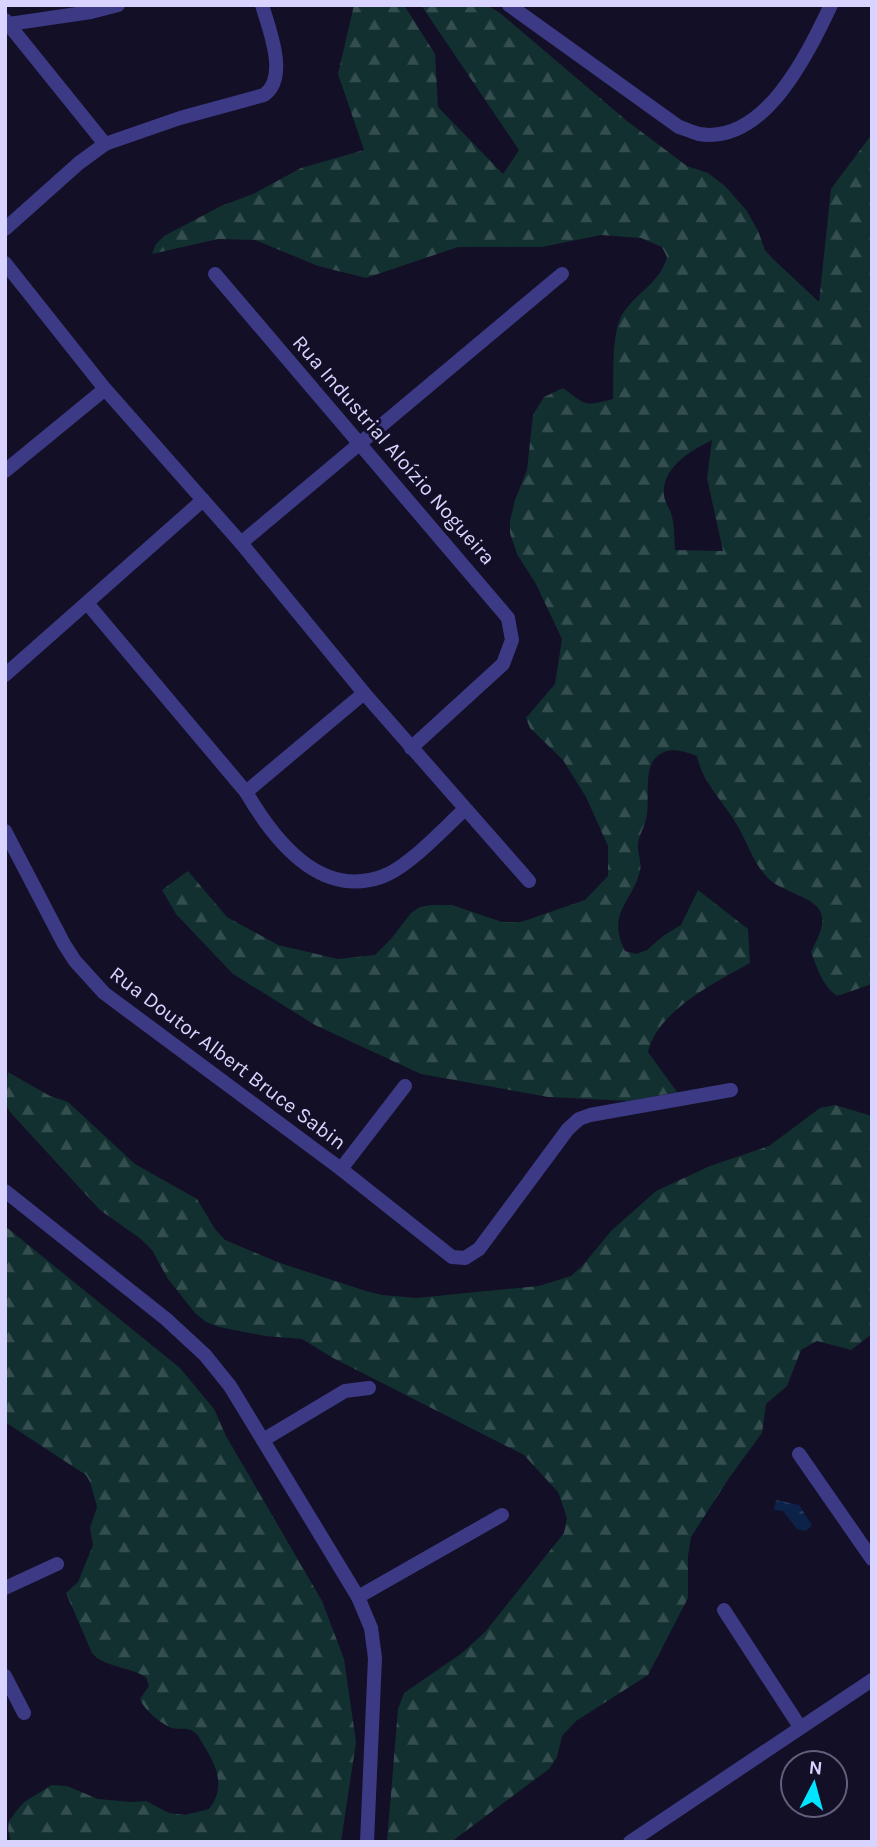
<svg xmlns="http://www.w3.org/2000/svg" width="877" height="1847" viewBox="0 0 877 1847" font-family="Karla,sans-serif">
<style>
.forest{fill:url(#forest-firs);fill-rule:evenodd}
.water{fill:url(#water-ripples)}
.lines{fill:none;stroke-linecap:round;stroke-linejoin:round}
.minor{stroke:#3d3a85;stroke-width:14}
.labels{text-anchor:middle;stroke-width:6;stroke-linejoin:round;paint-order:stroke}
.street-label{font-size:21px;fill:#d9d4ff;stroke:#130f26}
</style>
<defs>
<pattern id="forest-firs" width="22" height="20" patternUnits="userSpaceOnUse" patternTransform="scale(1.75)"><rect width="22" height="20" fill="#12302f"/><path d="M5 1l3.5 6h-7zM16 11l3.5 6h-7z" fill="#344d4e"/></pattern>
<pattern id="water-ripples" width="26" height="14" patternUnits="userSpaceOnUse" patternTransform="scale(1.75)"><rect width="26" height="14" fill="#0c2248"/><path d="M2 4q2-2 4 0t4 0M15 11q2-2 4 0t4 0" fill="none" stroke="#2f4163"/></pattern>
</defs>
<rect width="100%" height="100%" fill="#130f26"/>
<!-- forest -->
<g class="forest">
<path d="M354 5H404L435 54 438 107 503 174 519 150 421 5H487L500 13 627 121 687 166 708 173 725 186 747 211 758 231 765 250 772 258 819 302 831 189 872 134V984L837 996C822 985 818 970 811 952 816 941 827 924 820 911 813 897 782 891 770 880 754 866 748 843 737 825 724 802 702 782 697 756 681 750 665 745 653 761 645 773 649 799 647 814 646 825 639 834 638 844 637 853 642 861 640 871 632 903 606 913 625 951L636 954 647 950 663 936 681 925 698 890 748 929 750 963C716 982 657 1011 648 1052L677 1092 629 1101 548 1097 421 1074 315 1025 233 974 176 914 162 890 188 871 227 917 278 945 338 959 375 955 391 939 411 913 420 907 431 905H452L502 922H521L585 900 608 876V846L586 797 563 760 530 728 526 718 555 684 562 639 536 584 517 554 510 533V521L515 500 527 470 533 415 544 397 563 388C587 405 582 407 613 399 614 376 611 338 621 317 633 294 660 284 667 257L662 247 641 238 601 235 542 247H458L366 278 318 266 255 240 218 239 152 254 156 244 164 236 221 206 253 194 301 168 364 150 338 74ZM712 440 707 478 723 551 675 550C674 540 675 527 672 517 671 510 665 503 664 496 661 467 691 451 712 440Z"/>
<path d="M8 1072 50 1096 68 1102 135 1164 197 1199 215 1229 225 1240 280 1263 366 1291 382 1295 416 1298 539 1286 571 1276 583 1265 611 1231 656 1191 710 1166 769 1146 820 1108 835 1105 872 1116V1334L851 1350 817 1341 801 1350 787 1386 766 1404 762 1433 729 1478 691 1537 688 1556V1598L648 1675 576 1721 562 1736 557 1757 549 1769 455 1839 452 1842H387L398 1709 404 1693 462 1653 485 1632 564 1533 567 1518 558 1492 524 1455 333 1358 302 1339 265 1336 219 1327 206 1322 195 1313 168 1279 152 1250 141 1239 100 1210 10 1112 5 1103Z"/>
<path d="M5 1226 180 1368 214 1409 226 1436 322 1601 344 1659 356 1742 341 1842H11L8 1829 9 1821 18 1809 24 1802 52 1785 67 1786 98 1799 131 1802 146 1801 169 1813 185 1815 209 1809C225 1789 218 1769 206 1749 202 1743 199 1735 193 1731 187 1727 179 1730 172 1728 161 1724 144 1710 140 1699L149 1686 146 1677C130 1667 103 1667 92 1653L66 1593 78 1582 93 1545 90 1528 97 1507 90 1482 86 1475 5 1422Z"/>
</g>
<!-- water -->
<path class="water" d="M776 1500 799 1505 812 1525 806 1531 797 1529 783 1511 774 1510Z"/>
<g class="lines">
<!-- minor -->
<g class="minor">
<path d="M509 5 679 127C685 129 693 132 699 134 765 145 808 53 831 5"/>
<path d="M5 20 105 144"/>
<path d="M9 24 91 12 118 5"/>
<path d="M5 229 79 163 105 144 180 118 264 95C289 78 269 29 262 5"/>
<path d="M5 263 105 389 241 543 364 693 529 881"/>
<path d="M215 274 508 618 512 640 503 664 411 748"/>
<path d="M5 471 105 389"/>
<path d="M241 543 562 274"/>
<path d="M87 603 246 792C274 840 319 898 381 877 407 869 444 828 465 809"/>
<path d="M5 675 203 500"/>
<path d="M246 792 364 693"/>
<path d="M5 831 64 944 75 961 104 993 341 1169 452 1257 465 1258 479 1249 568 1129 579 1119 590 1115 731 1090"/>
<path d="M341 1169 405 1086"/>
<path d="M5 1191 166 1319 205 1355 230 1386 358 1597 371 1628 375 1658 367 1842"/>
<path d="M263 1440 345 1391 369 1388"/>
<path d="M799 1454 872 1559"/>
<path d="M5 1588 57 1564"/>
<path d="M358 1597 502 1515"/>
<path d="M724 1610 800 1727"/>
<path d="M5 1676 24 1713"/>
<path d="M630 1842 872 1680"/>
</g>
</g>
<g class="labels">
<!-- street labels -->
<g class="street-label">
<text transform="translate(394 450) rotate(49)" y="7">Rua Industrial Aloízio Nogueira</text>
<text transform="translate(228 1058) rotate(37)" y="7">Rua Doutor Albert Bruce Sabin</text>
</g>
</g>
<!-- border -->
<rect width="877" height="1847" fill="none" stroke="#d9d4ff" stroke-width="14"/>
<!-- north arrow -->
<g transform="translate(814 1784) rotate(6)"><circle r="33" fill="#130f26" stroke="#625e7d" stroke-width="2"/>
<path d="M0-5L12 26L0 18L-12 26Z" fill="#00e5ff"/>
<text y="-10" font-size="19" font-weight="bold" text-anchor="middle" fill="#d9d4ff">N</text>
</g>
</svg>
